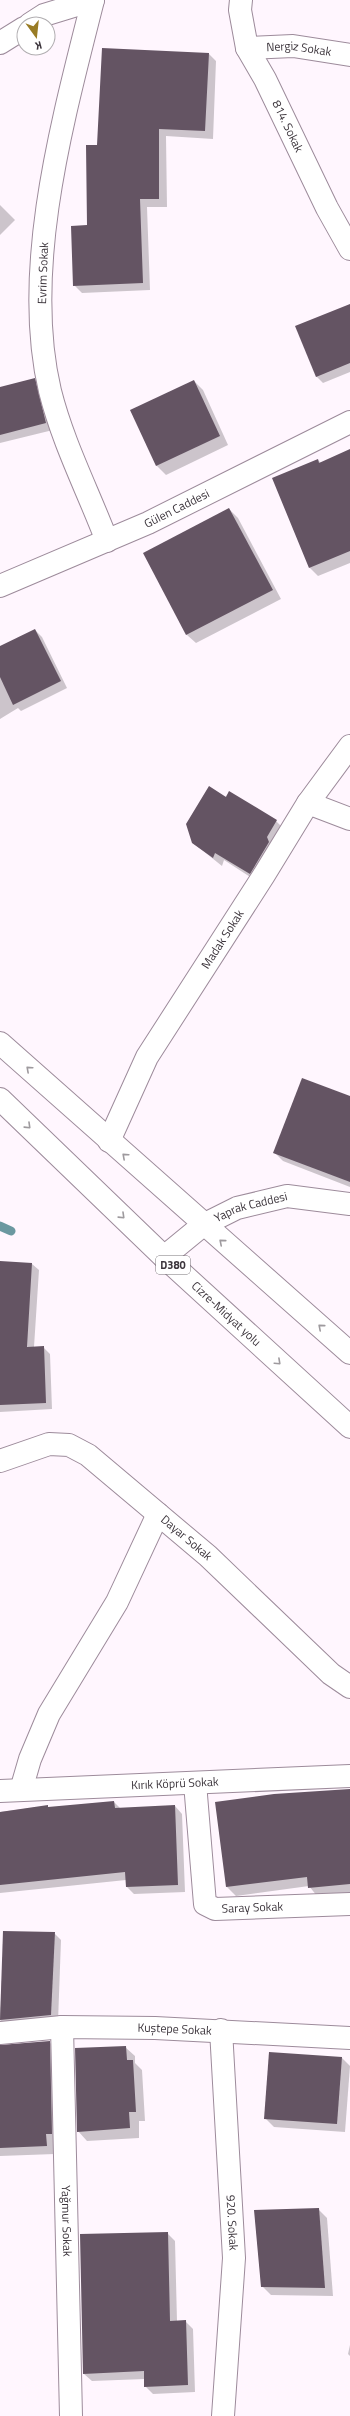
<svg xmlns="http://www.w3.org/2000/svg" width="350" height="2416" viewBox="0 0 350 2416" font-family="'Titillium Web',sans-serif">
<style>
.shadow{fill:#0003}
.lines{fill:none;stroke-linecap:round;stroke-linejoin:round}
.stream{stroke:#6b98a0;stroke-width:9}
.building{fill:#645463}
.minor-casing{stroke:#9d8b9b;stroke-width:24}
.tertiary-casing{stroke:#9d8b9b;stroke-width:24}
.trunk-casing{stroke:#9d8b9b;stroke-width:24}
.minor{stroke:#fff;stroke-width:22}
.tertiary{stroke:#fff;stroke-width:22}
.trunk{stroke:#fff;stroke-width:22}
.oneway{stroke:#9e9a9e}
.labels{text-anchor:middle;stroke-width:4;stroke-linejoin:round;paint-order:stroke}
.shield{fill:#fff;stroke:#767276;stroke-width:1}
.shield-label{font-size:11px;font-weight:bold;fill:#3c353c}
.street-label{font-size:12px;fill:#3c353c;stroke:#fff}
</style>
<rect width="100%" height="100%" fill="#fff6fe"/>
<!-- shadow -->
<g class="shadow">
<path d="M209 54 216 61 213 139 166 136 167 207H147L150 290 82 293 74 285 88 226 98 146Z"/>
<path d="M0 205 15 220 0 235Z"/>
<path d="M350 305V372L323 383 316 376Z"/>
<path d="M35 379 42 386 53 430 0 443V388Z"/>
<path d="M194 381 203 390 228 445 166 475 157 466 131 411Z"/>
<path d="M350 450V563L318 576 310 568 318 460 321 463Z"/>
<path d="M229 509 238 518 281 599 196 643 187 635 144 554Z"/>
<path d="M35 630 42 637 67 688 21 711 18 708 0 719V647Z"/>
<path d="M229 792 276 821 285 830 258 882 224 860 222 866 192 842Z"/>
<path d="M350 1097V1187L283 1161 274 1152Z"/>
<path d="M0 1262 32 1264 39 1270 34 1347H43L50 1354 52 1409 0 1412Z"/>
<path d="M350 1790V1894L317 1896 309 1886 236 1896 227 1887 216 1803Z"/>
<path d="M114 1802 121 1809 175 1806 182 1814 185 1892 134 1894 127 1887 126 1880 0 1893V1812L47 1806 49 1808Z"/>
<path d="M4 1932 54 1933 61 1940 58 2022 7 2027 0 2020Z"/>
<path d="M49 2042 58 2050 55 2154 0 2156V2046Z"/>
<path d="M125 2047 135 2056V2063L142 2070 145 2121H139V2138L87 2141 78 2131Z"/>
<path d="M342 2058 350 2066 345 2132 274 2127 265 2118Z"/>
<path d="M318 2209 327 2218 333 2296 271 2295 262 2286Z"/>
<path d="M167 2233 175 2241 177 2321H185L193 2329 195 2392 153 2394 145 2386V2379L92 2381 84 2374Z"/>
<path d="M350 2345V2356L348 2354Z"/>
</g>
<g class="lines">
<!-- stream -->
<path class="stream" d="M0 1226 11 1231"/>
</g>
<!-- building -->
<g class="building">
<path d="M102 48 209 53 205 131 159 129V199H140L143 283 73 286 71 226 87 225 86 145H97Z"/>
<path d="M350 304V363L316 377 295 326Z"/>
<path d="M35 378 46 423 0 435V387Z"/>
<path d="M194 380 220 436 156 466 130 410Z"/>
<path d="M350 449V551L309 568 272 478 318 459 319 463Z"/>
<path d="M229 508 273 590 186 635 143 553Z"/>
<path d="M35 629 61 681 13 705 0 677V646Z"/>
<path d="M209 786 226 797 229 791 277 820 267 837 269 842 250 874 215 853 213 858 192 843 186 824Z"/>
<path d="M302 1078 350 1096V1182L273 1153Z"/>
<path d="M0 1261 32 1263 27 1347 44 1346 46 1403 0 1405Z"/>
<path d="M350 1789V1884L308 1888 307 1877 226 1887 215 1802 274 1794Z"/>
<path d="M114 1801 115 1808 175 1805 178 1885 126 1887 125 1872 0 1885V1812L48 1805V1807Z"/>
<path d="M3 1931 55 1932 51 2015 0 2020Z"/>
<path d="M50 2041 52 2134H46L47 2146 0 2148V2045Z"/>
<path d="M126 2046 127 2060H133L136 2112H129L130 2128 77 2132 75 2048Z"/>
<path d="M269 2052 342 2057 337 2124 264 2119Z"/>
<path d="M319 2208 325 2288 261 2287 254 2210Z"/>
<path d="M168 2232 170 2321 186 2320 188 2385 144 2387V2371L83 2374 80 2234Z"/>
</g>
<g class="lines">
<defs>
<g id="minor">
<path d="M93 0C63 119 21 269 50 391 63 443 88 491 107 541"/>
<path id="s1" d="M241 0 240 10 247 48 265 79 327 208 350 249"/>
<path d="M30 24 44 15 93 0"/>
<path d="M0 43 24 28"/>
<path id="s2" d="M247 48 293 46 350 55"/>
<path d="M308 803 350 819"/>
<path id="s3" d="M109 1141 147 1057 264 875 308 803 350 746"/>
<path id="s4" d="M0 1461 49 1444 69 1445 88 1455 208 1556 331 1674 350 1687"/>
<path id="s5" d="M195 1783 205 1904 215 1909 350 1904"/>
<path d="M21 1790 30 1759 49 1714 117 1602 158 1514"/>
<path id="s6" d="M0 1791 350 1776"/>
<path id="s7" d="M62 2027 71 2416"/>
<path id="s8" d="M221 2030 234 2258 223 2416"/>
<path id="s9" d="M0 2033 62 2027 155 2028 350 2038"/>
</g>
<g id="tertiary">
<path id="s10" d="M0 586 148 523 350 422"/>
<path id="s11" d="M164 1257 203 1225 237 1208 287 1196 350 1204"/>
</g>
<g id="trunk">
<path d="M0 1043 350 1353"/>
<path id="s12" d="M0 1099 164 1257 350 1427"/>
</g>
</defs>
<!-- minor casing -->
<use href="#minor" class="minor-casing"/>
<!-- tertiary casing -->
<use href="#tertiary" class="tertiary-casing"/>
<!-- trunk casing -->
<use href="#trunk" class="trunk-casing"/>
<!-- minor -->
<use href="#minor" class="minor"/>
<!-- tertiary -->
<use href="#tertiary" class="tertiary"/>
<!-- trunk -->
<use href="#trunk" class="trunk"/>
</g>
<!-- one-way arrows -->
<defs><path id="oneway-chevron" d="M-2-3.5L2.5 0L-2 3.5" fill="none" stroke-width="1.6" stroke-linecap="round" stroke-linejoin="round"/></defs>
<g class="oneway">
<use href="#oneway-chevron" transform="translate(29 1069) rotate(-138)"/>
<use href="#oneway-chevron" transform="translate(28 1126) rotate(44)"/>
<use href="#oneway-chevron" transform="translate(125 1156) rotate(-138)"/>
<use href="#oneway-chevron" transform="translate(122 1216) rotate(44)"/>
<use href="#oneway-chevron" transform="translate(222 1242) rotate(-139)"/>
<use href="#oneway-chevron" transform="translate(321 1327) rotate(-139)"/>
<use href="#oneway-chevron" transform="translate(278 1362) rotate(43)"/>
</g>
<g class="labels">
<!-- shield labels -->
<rect class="shield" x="156" y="1256" width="34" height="18" rx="3"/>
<g class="shield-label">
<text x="173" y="1269">D380</text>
</g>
<!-- street labels -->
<g class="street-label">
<text dy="4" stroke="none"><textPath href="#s2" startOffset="52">Nergiz Sokak</textPath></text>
<text dy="4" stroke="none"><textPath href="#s1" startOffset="137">814. Sokak</textPath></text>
<text transform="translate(43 273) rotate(-88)" y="4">Evrim Sokak</text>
<text dy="4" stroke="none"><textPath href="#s10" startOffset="193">Gülen Caddesi</textPath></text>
<text dy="4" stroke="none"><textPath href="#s3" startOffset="232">Madak Sokak</textPath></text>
<text dy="4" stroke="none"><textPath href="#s11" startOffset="102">Yaprak Caddesi</textPath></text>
<text dy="4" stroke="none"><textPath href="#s12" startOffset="312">Cizre-Midyat yolu</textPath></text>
<text dy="4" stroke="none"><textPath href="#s4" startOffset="222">Dayar Sokak</textPath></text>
<text dy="4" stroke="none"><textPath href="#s6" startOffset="175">Kırık Köprü Sokak</textPath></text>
<text dy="4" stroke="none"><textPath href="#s5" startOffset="170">Saray Sokak</textPath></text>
<text dy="4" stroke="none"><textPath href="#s9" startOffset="175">Kuştepe Sokak</textPath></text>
<text dy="4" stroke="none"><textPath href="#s7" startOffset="194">Yağmur Sokak</textPath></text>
<text dy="4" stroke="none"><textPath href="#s8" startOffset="193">920. Sokak</textPath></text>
</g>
</g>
<!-- north arrow -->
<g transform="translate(36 36) rotate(165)"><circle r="19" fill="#ffffff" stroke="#b1aeb1"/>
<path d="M0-3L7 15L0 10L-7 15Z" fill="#997c25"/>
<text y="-6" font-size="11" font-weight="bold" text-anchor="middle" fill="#3c353c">K</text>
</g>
</svg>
